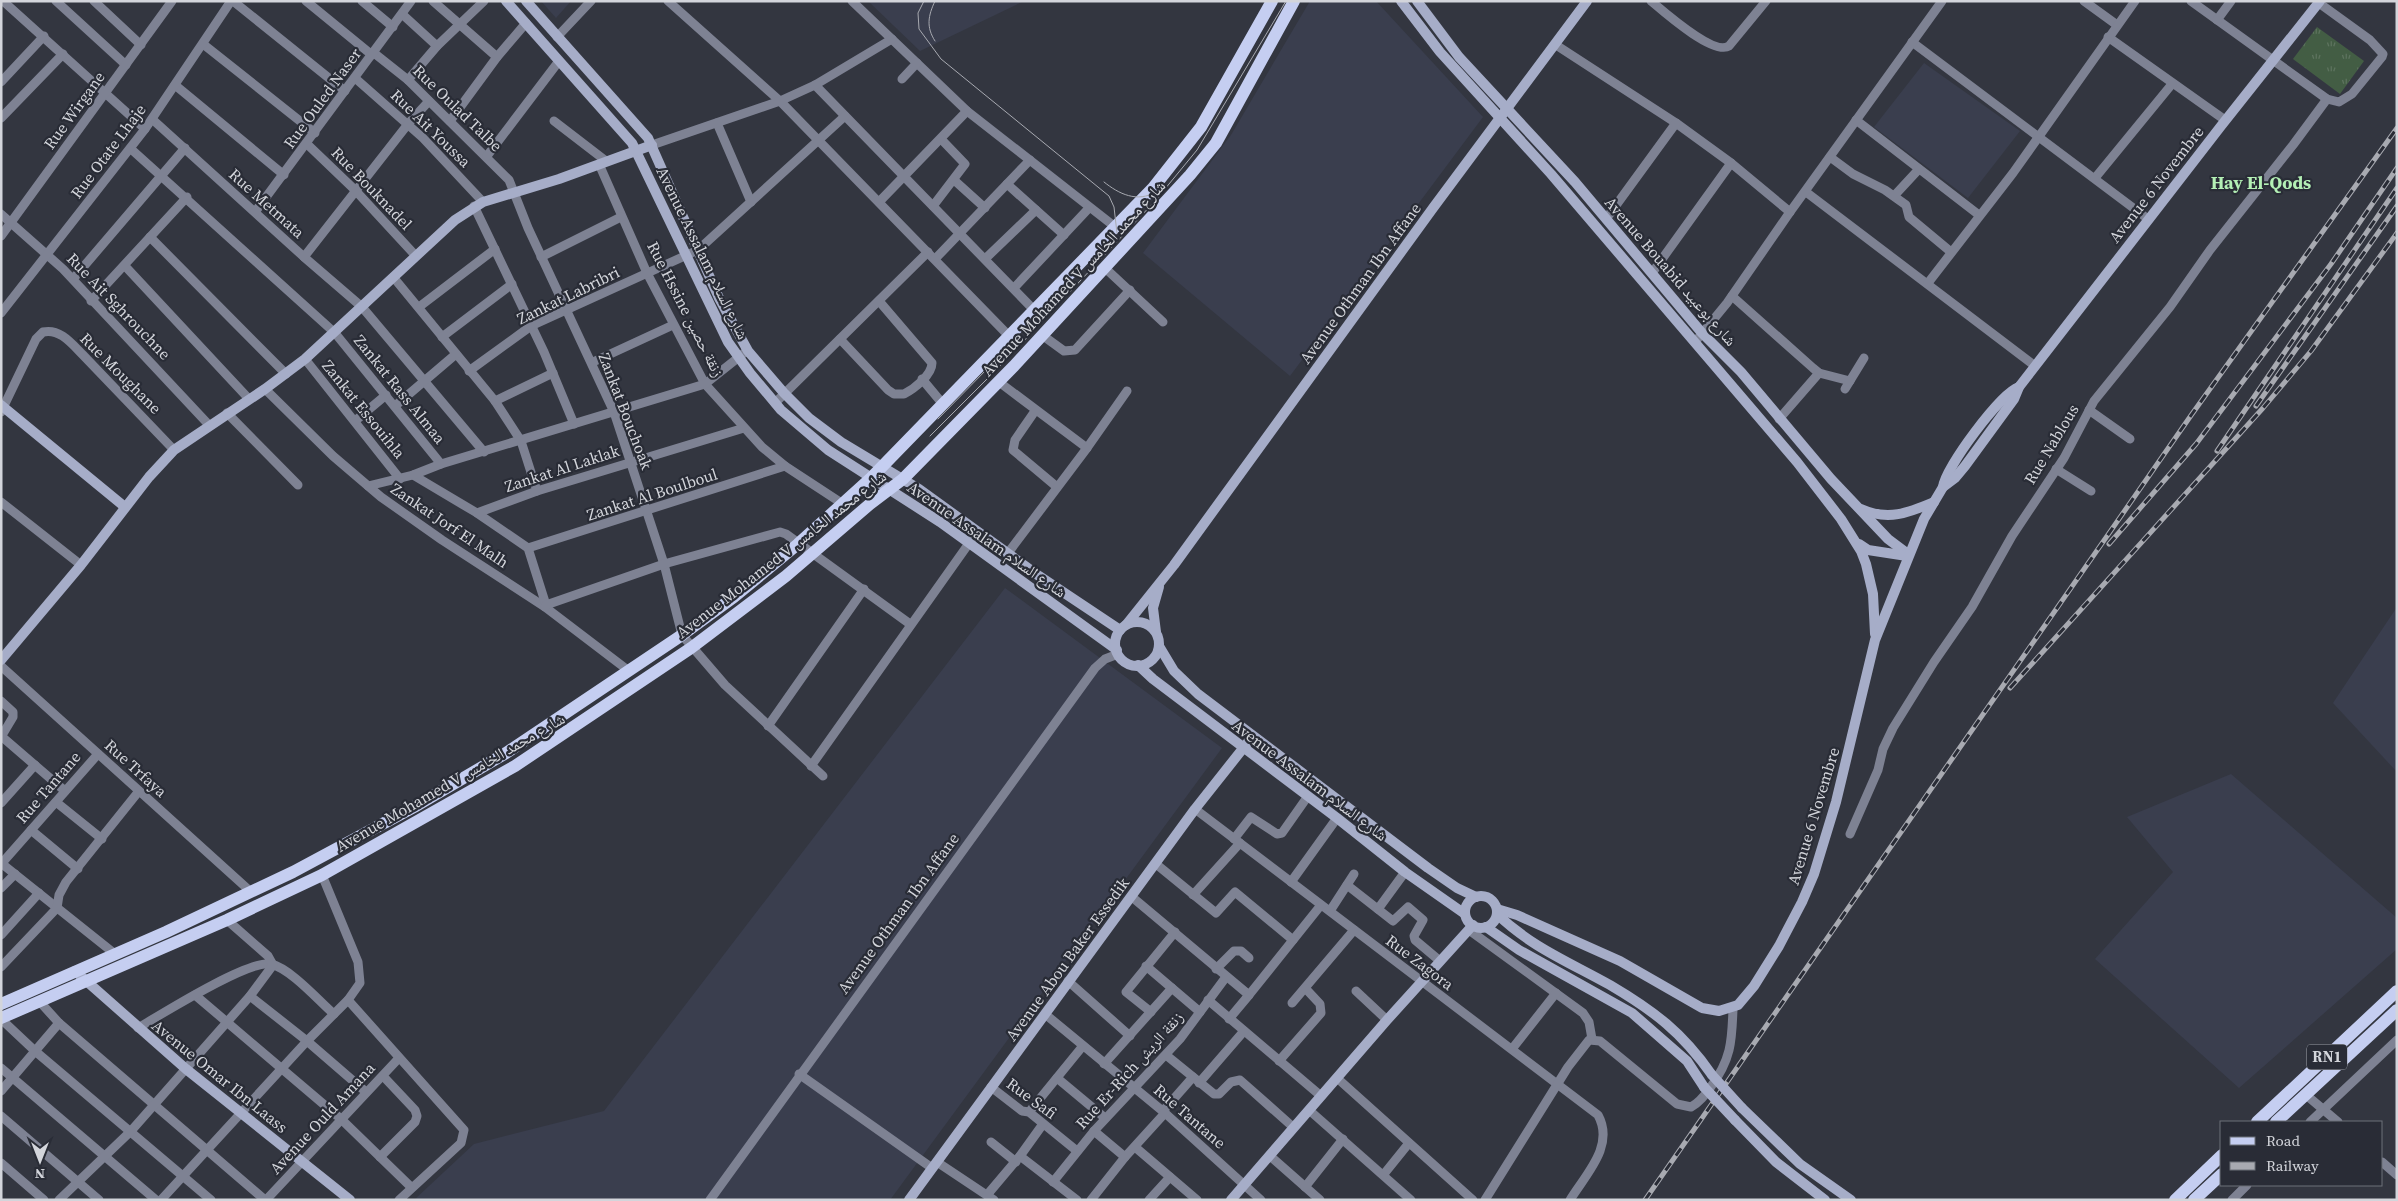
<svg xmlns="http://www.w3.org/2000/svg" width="2398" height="1201" viewBox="0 0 2398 1201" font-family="'Source Serif 4','Noto Naskh Arabic',serif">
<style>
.built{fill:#3a3e4e}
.park{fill:url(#park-tufts)}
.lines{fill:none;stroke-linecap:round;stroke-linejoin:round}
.street{stroke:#7e8293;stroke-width:9}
.secondary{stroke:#a6adc8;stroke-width:10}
.primary{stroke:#c5cef1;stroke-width:12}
.tram{stroke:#a8aab1;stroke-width:1}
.rail-casing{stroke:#a8aab1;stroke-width:5}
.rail{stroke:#292c36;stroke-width:3;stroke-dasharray:9;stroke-linecap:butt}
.secondary-bridge{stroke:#a6adc8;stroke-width:10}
.labels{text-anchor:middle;stroke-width:4.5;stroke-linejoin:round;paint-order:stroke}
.shield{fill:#292c36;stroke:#a0a2aa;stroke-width:1}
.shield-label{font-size:15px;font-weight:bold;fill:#d3d5db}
.street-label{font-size:16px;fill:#d3d5db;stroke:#292c36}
.neighbourhood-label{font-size:18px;font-weight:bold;fill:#b4f0b5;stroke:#292c36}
</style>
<defs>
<pattern id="park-tufts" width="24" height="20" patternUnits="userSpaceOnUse" patternTransform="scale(1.25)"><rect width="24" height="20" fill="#435d44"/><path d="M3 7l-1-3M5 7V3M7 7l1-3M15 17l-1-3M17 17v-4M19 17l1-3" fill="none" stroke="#5d735e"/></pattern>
</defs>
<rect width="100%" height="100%" fill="#333640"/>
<!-- built -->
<g class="built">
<path d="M541 1H571L556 18Z"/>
<path d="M868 1H1024L920 51Z"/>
<path d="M1310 1H1376L1483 117 1290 376 1143 253 1231 135Z"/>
<path d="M1924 63 2020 131 1968 198 1874 127Z"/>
<path d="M1005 588 1222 748 890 1200H414L474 1144 604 1111Z"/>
<path d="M2397 607V772L2333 703Z"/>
<path d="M2231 774 2397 918V949L2239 1088 2095 959 2173 872 2127 817Z"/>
</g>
<!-- park -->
<path class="park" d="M2317 27 2364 61 2340 94 2293 59Z"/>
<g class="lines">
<!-- street -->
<g class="street">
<path d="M3 1 145 129"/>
<path d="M56 1 126 65"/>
<path d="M94 1 141 45"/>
<path d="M233 1 345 91"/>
<path d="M306 1 372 55"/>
<path d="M362 1 393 27"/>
<path d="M433 1 497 57"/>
<path d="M668 1 780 101 1009 336"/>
<path d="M852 1 967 111 1114 226"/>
<path d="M1651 1C1664 12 1714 56 1729 46L1766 1"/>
<path d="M2084 1 2117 25"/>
<path d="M2191 1 2327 99 2339 102 2352 94 2382 57 2383 54 2370 40 2319 3"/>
<path d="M402 14 437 46"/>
<path d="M2217 20 2231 1"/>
<path d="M557 37 591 1"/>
<path d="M2108 37 2225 120"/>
<path d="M1912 42 2148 219"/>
<path d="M203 44 315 133"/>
<path d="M1556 45 1676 123 1731 163 1790 212"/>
<path d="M374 53 408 80 509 180 528 228 614 412 664 564 682 635 725 685 823 776"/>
<path d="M355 78 423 138 483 202"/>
<path d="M902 79 917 63"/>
<path d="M408 80 437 46 484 1"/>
<path d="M1 82 44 36"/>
<path d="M175 85 284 175"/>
<path d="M815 85 1034 310"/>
<path d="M1 118 63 54"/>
<path d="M152 119 304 257 362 307 484 452"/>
<path d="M1856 120 1979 215"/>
<path d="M450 121 497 57 526 23"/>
<path d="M554 121 606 161"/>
<path d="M717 123 751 202"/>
<path d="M307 144 355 190 415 255"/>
<path d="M652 145 780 101 815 85 892 39"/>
<path d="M131 149 335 333 441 464"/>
<path d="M487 156 559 61"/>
<path d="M1830 157 1853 174 1885 190 1906 205 1909 217 1951 252"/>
<path d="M599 164 647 273 705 384 762 447 785 466 843 504"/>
<path d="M2095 178 2172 84"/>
<path d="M954 180 985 208"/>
<path d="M1007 184 1064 235"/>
<path d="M1806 192 2035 366"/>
<path d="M1894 196 1919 169"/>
<path d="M879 202 967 111"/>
<path d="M474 206 544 352 574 424"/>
<path d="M933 206 965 164 941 139"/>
<path d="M255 212 411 1"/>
<path d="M1 214 63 269 209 425"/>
<path d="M1606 219 1676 123"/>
<path d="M1 236 172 1"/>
<path d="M150 237 286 374"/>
<path d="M304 257 408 124 429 101"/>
<path d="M541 257 621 217"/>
<path d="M935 259 1030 160"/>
<path d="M985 259 1036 210"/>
<path d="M125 266 249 399"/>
<path d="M1105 268 1163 322"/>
<path d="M1652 273 1731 163"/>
<path d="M394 278 495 401 521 441 537 491"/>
<path d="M73 279 185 148"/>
<path d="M1928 283 2013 173 2135 1"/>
<path d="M1014 288 1089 208"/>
<path d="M1732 296 1813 368 1819 373 1850 381"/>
<path d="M91 301 187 197"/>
<path d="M419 307 495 249"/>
<path d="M1 313 145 129 231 1"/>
<path d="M1042 335 1064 351 1075 350 1130 290"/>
<path d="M442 337 512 284"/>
<path d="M840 339 888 390 894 394H904C914 389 932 375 932 363L879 301"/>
<path d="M1695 342 1727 303 1790 212 1942 1"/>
<path d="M305 359 400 479"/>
<path d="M593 362 673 325"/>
<path d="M469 371 531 326 698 250 845 116"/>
<path d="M922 379 942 403"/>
<path d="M999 382 1087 448"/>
<path d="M265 389 333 456 381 497 442 540 545 607 629 671"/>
<path d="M1845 389 1864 358"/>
<path d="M495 401 553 373"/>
<path d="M775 403 928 252"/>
<path d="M395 406 456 354"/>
<path d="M2089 410 2130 439"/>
<path d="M1035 411 1015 440 1013 450 1057 487"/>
<path d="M1 412 36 339 43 332C60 328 72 344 83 355L174 450"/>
<path d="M227 413 298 485"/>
<path d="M1779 419 1819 373"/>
<path d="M355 421 386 395"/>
<path d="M2056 469 2091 491"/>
<path d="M413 475 477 513 528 548 546 605"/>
<path d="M368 486 413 475 441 464 705 384 744 353"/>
<path d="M1 502 81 565"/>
<path d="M477 513 537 491 744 428"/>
<path d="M528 548 785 466"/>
<path d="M1008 553 1087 448 1127 391"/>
<path d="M545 607 546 605 664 564 780 532 786 534 910 624"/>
<path d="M1 666 250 891"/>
<path d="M1 701 13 712V717L1 737"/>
<path d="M768 726 864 589"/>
<path d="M1 736 65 791"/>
<path d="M811 766 977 532"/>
<path d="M56 802 102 839"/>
<path d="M1 803 35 765"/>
<path d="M1195 809 1598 1115C1615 1146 1586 1174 1570 1200"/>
<path d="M31 830 78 869"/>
<path d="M1850 834 1878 770 1883 749 1893 728 1934 662 1972 607 2012 536 2064 458 2094 401 2170 307 2210 250 2293 145 2327 99"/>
<path d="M1234 839 1251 817 1277 834 1282 833 1308 796"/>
<path d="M1 863 115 954"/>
<path d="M2 863 98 754"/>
<path d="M1156 864 1216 913 1235 892 1293 940"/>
<path d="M1291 882 1337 818"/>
<path d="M1347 885 1393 921 1408 907 1423 920 1414 936 1415 940 1440 961"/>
<path d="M1 888 15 874"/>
<path d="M1193 895 1240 843"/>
<path d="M1132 897 1249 995 1321 905"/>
<path d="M1378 909 1405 872"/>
<path d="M1330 911 1354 874"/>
<path d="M1469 930 1583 1013 1589 1022 1592 1039"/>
<path d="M1 935 39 893"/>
<path d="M1146 966 1200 1012"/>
<path d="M1 967 57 908 59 895 66 882 139 791"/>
<path d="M1216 969 1234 951H1241L1249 958"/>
<path d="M1068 981 1130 1036"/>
<path d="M1356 991 1387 1020"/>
<path d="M195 995 341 1119 411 1187"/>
<path d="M250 996 307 1041 366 1092"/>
<path d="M348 1000 464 1130 461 1143 399 1200"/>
<path d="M1208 1000 1321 1096"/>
<path d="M40 1002 59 1023 265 1200"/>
<path d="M1292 1003 1354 930"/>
<path d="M1151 1012 1126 992 1175 932"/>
<path d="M1045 1014 1165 1113 1261 1200"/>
<path d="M1 1019 35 1051 211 1200"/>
<path d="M1229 1019 1249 995"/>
<path d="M138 1028C160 1015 249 959 271 964 291 969 318 1000 334 1014"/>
<path d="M1512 1049 1556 993"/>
<path d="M1166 1055 1214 1094H1219L1231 1082 1240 1080 1293 1127"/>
<path d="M1279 1061 1321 1013 1320 1004 1306 989"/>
<path d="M1104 1064 1172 988"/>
<path d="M1 1068 156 1200"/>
<path d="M799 1074 932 1168"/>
<path d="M1057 1078 1105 1118"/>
<path d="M1337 1078 1473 1200"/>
<path d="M1199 1083 1244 1031"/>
<path d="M991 1087 1022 1111 1029 1112 1077 1151"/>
<path d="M1 1091 59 1023"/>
<path d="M2305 1094 2338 1122"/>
<path d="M1309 1110 1411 1200"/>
<path d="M1163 1111 1193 1077"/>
<path d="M1029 1112 1082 1047"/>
<path d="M1 1116 99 1200"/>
<path d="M2310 1122 2397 1040"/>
<path d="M1094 1131 1125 1157"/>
<path d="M991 1142 1016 1162"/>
<path d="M1135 1147 1197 1200"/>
<path d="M1020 1156 1077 1200"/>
<path d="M1270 1156 1320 1200"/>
<path d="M380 1157 415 1122 417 1116 415 1110 383 1076"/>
<path d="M937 1162 994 1200"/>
<path d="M2382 1162 2397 1175"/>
<path d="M1 1163 44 1200"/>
<path d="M1384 1174 1409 1143"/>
<path d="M1053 1182 1094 1131 1180 1039 1226 977"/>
<path d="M1305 1187 1343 1139"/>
<path d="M987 1195 1020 1156 1043 1124"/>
<path d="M59 1200 131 1131 250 996 273 965 268 956 227 920"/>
<path d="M161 1200 307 1041 348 1000 360 983 358 962 322 875"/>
<path d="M266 1200 399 1058"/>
<path d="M710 1200 1095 668 1105 659 1118 654"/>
<path d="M1091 1200 1125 1157 1165 1113"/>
<path d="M1149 1200 1170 1177"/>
<path d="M1485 1200 1568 1067 1589 1040 1600 1041 1677 1104 1691 1107C1700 1102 1705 1095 1710 1088 1731 1060 1732 1042 1733 1008"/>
<path d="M2232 1200 2247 1185"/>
</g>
<!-- secondary -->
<g class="secondary">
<path d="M506 1 632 143 728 342 750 373 781 410 828 450 940 522 1117 650"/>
<path d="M526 1 648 138 719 298 748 351 784 393 809 418 841 442 919 489 1039 576 1120 630"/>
<path d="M1401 1 1440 52 1551 174 1797 462 1841 519 1861 551 1866 564 1873 594 1875 634"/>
<path d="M1417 1 1459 57 1575 182 1702 333 1741 372 1831 479 1888 539 1908 554"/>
<path d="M1 405 125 507"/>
<path d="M1943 487C1945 468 2000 394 2019 387"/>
<path d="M1861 509C1888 521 1908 513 1934 502"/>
<path d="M1859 544 1868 550 1907 556"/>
<circle cx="1137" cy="644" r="22"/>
<path d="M1126 625 1174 565 1433 208 1587 1"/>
<path d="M1156 632 1153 608 1159 587"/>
<path d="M1159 646 1174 671 1198 694 1428 868 1457 888 1476 897"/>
<path d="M1 660 81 565 149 477 174 450 265 389 305 359 455 220 483 202 559 179 652 145"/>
<path d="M1138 665 1153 679 1337 818 1405 872 1465 914"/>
<circle cx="1481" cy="912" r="16"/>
<path d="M1497 909 1517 915 1620 961 1702 1008 1719 1011 1738 1005 1754 986 1779 946 1802 902 1814 874 1836 802 1875 640 1924 519 1943 487 1955 478 1965 466 2014 399 2019 387 2221 126 2320 1"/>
<path d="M1497 914C1531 947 1569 962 1610 985 1654 1011 1682 1032 1712 1075"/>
<path d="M1486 927 1519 950 1632 1013 1687 1061 1704 1087"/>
<path d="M75 971 186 1069 350 1200"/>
<path d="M1742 1108 1800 1164 1851 1200"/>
<path d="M1735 1120 1776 1162 1825 1200"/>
<path d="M909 1200 1195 809 1252 737"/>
<path d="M1231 1200 1387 1020 1473 925"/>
</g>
<!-- primary -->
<g class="primary">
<path d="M1 1004 166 932 293 872 414 807 506 753 682 635 734 597 798 544 871 478 1153 188 1201 127 1272 1"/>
<path d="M1 1018 227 920 322 875 515 766 691 648 786 576 870 504 903 479 1014 366 1190 175 1216 143 1294 1"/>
<path d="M2257 1122 2397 991"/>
<path d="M2276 1122 2397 1010"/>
<path d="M2175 1200 2222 1155"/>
<path d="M2194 1200 2222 1174"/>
</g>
<!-- tram -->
<g class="tram">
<path d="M924 1 918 13 919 29 941 59 1109 196 1114 207 1117 233"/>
<path d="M935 1C928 16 926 27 935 41"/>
<path d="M1104 182C1119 194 1137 203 1156 192"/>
<path d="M938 419 989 367"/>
<path d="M930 436 1007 359 1155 201 1197 150 1286 1"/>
</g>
<defs>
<g id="rail">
<path d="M2256 406 2397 206"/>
<path d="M2217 451 2397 188"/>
<path d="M2109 544 2196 444 2331 264 2397 168"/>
<path d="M2010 688 2263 408 2311 351 2397 233"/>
<path d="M1645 1200 2192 414 2397 128"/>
</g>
</defs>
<!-- rail casing -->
<use href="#rail" class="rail-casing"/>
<!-- rail -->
<use href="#rail" class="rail"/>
<!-- secondary-bridge -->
<g class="secondary-bridge">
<path d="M1712 1075 1742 1108"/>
<path d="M1704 1087 1735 1120"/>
</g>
</g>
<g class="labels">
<!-- shield labels -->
<rect class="shield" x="2307" y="1044.5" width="40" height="25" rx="4"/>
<g class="shield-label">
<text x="2327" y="1062">RN1</text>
</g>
<!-- street labels -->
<g class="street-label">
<text transform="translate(322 98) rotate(-54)" y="6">Rue Ouled Naser</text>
<text transform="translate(458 108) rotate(44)" y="6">Rue Oulad Talbe</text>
<text transform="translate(74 110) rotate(-54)" y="6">Rue Wirgane</text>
<text transform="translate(431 128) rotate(44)" y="6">Rue Ait Youssa</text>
<text transform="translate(108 151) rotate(-53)" y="6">Rue Otate Lhaje</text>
<text transform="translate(2156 184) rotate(-52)" y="6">Avenue 6 Novembre</text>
<text transform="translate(372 188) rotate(46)" y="6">Rue Bouknadel</text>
<text transform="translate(267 203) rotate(42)" y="6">Rue Metmata</text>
<text transform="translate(703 253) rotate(64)" y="6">Avenue Assalam شارع السلام</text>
<text transform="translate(1671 271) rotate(49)" y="6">Avenue Bouabid شارع بوعبيد</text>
<text transform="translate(1073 278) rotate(-47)" y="6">Avenue Mohamed V شارع محمد الخامس</text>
<text transform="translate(1360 283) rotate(-54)" y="6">Avenue Othman Ibn Affane</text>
<text transform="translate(568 295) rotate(-26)" y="6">Zankat Labribri</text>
<text transform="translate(119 306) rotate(46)" y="6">Rue Ait Sghrouchne</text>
<text transform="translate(686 309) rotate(63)" y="6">Rue Hssine زنقة حصين</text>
<text transform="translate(121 373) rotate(45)" y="6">Rue Moughane</text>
<text transform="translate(400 389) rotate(51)" y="6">Zankat Rass Almaa</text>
<text transform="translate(364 409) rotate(51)" y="6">Zankat Essouihla</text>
<text transform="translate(626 411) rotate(69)" y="6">Zankat Bouchoak</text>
<text transform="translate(2051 444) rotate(-59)" y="6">Rue Nablous</text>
<text transform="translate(562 468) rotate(-18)" y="6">Zankat Al Laklak</text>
<text transform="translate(652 494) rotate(-18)" y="6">Zankat Al Boulboul</text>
<text transform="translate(450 525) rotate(34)" y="6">Zankat Jorf El Malh</text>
<text transform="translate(987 539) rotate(35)" y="6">Avenue Assalam شارع السلام</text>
<text transform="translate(781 554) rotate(-38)" y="6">Avenue Mohamed V شارع محمد الخامس</text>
<text transform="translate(136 768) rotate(42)" y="6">Rue Trfaya</text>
<text transform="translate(1310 780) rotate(37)" y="6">Avenue Assalam شارع السلام</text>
<text transform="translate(450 782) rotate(-30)" y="6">Avenue Mohamed V شارع محمد الخامس</text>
<text transform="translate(48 787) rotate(-49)" y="6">Rue Tantane</text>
<text transform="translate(1813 816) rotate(-73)" y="6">Avenue 6 Novembre</text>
<text transform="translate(898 913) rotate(-54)" y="6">Avenue Othman Ibn Affane</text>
<text transform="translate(1067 959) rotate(-54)" y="6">Avenue Abou Baker Essedik</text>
<text transform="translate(1420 962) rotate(37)" y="6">Rue Zagora</text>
<text transform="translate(1129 1070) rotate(-48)" y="6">Rue Er-Rich زنقة الريش</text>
<text transform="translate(220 1076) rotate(39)" y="6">Avenue Omar Ibn Laass</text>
<text transform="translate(1032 1098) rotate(36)" y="6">Rue Safi</text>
<text transform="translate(1190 1116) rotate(41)" y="6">Rue Tantane</text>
<text transform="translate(322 1118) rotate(-47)" y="6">Avenue Ould Amana</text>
</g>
<!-- neighbourhood labels -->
<g class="neighbourhood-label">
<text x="2261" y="189">Hay El-Qods</text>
</g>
</g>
<!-- border -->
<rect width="2398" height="1201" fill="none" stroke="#d3d5db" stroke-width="5"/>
<!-- legend -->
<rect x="2220" y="1121" width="162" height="65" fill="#292c36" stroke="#6d7078"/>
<rect x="2230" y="1137" width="25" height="8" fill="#c5cef1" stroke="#6d7078"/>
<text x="2266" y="1146" font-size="15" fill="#d3d5db">Road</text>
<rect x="2230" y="1162" width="25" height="8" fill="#a8aab1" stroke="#6d7078"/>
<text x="2266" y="1171" font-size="15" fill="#d3d5db">Railway</text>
<!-- north arrow -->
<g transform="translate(40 1161) rotate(180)" stroke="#292c36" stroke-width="4" paint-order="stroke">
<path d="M0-4L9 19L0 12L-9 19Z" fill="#d3d5db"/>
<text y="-8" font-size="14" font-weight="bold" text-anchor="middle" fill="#d3d5db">N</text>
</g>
</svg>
